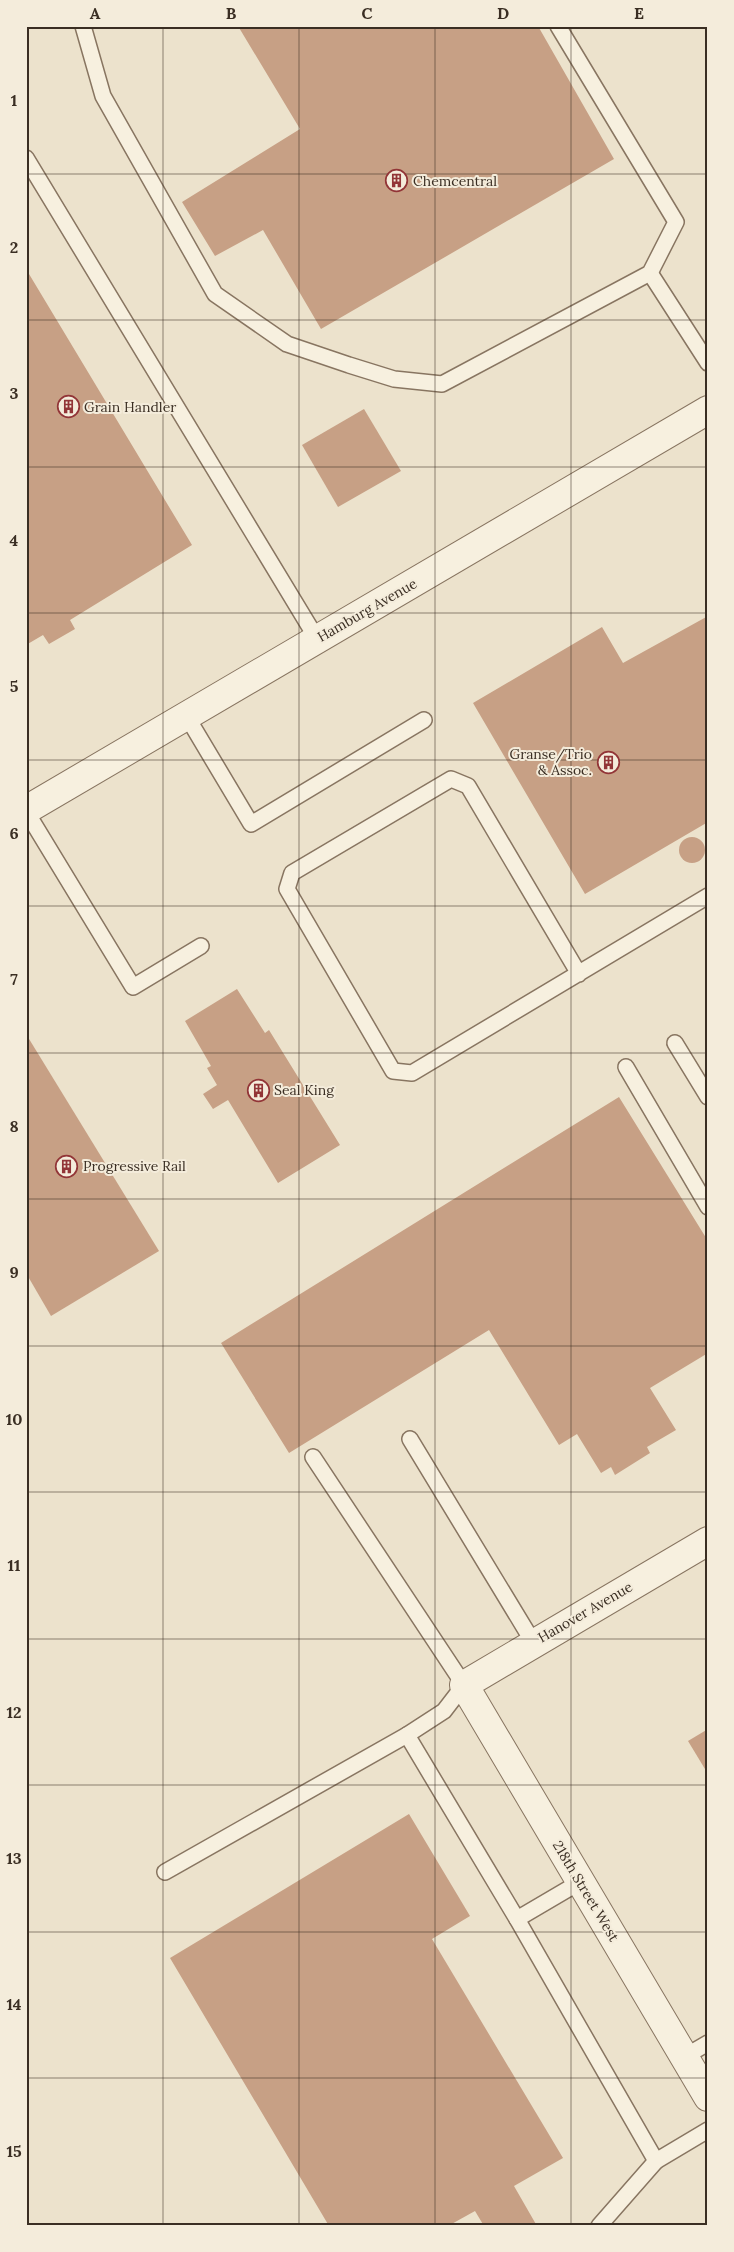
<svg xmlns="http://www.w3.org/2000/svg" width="734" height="2252" viewBox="0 0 734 2252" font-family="Lora,serif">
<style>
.building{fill:#c7a085}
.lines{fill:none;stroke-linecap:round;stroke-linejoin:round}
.service-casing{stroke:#887561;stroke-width:18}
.minor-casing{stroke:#887561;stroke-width:30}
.tertiary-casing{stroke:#887561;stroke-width:30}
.service{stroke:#f7f0df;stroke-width:15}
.minor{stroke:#f7f0df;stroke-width:28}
.tertiary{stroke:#f7f0df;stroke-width:28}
.grid{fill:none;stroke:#3a2e23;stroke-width:1;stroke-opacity:0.55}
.labels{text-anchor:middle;stroke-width:4;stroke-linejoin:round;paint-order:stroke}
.poi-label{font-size:14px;fill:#3a2e23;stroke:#f4ecdb;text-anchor:start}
.street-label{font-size:14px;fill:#3a2e23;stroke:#f4ecdb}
.neatline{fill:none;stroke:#3a2e23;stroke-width:2}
.grid-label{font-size:16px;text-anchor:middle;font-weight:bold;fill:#3a2e23}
</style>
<rect width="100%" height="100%" fill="#ece2cc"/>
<!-- building -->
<g class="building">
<path d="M238 26H538L614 159 321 329 263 230 215 256 182 202 300 129Z"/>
<path d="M26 269 192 545 70 620 75 629 49 644 43 635 26 645Z"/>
<path d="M364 409 401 471 338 507 302 445Z"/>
<path d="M708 616V822L585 894 473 703 602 627 623 663Z"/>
<circle cx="692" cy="850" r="13"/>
<path d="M237 989 265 1033 269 1030 340 1145 278 1183 228 1100 213 1109 203 1094 217 1085 207 1068 211 1066 185 1021Z"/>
<path d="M26 1034 159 1251 51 1316 26 1273Z"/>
<path d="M619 1097 708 1241V1353L650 1388 676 1430 647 1447 650 1453 615 1475 611 1467 601 1473 577 1434 559 1445 489 1330 289 1453 221 1343Z"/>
<path d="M708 1729V1774L688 1741Z"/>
<path d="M409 1814 470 1916 432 1939 563 2158 514 2186 537 2226H484L475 2211 448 2226H329L170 1958Z"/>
</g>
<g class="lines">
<defs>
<g id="service">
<path d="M83 26 103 96 215 294 287 344 349 365 394 379 442 384 650 273 676 222 558 26"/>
<path d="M26 158 317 639"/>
<path d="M650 273 708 363"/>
<path d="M186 715 251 824 424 720"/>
<path d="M26 811 133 987 201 946"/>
<path d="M579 974 468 786 451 779 292 873 287 889 393 1071 412 1073 708 896"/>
<path d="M675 1043 708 1097"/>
<path d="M626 1067 708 1207"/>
<path d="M410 1439 533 1642"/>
<path d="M407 1735 517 1919 656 2161 708 2130"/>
<path d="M165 1872 407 1735 444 1711 464 1685 313 1457"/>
<path d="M517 1919 580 1882"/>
<path d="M684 2057 708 2043"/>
<path d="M599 2226 656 2161"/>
</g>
<path id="minor" d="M708 1541 464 1685 708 2097"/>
<path id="tertiary" d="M26 810 708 410"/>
</defs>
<!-- service casing -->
<use href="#service" class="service-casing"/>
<!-- minor casing -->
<use href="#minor" class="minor-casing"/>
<!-- tertiary casing -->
<use href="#tertiary" class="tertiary-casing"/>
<!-- service -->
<use href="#service" class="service"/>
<!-- minor -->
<use href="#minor" class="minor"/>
<!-- tertiary -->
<use href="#tertiary" class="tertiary"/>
</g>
<!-- grid -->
<path class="grid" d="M163 26V2226M299 26V2226M435 26V2226M571 26V2226M26 174H708M26 320H708M26 467H708M26 613H708M26 760H708M26 906H708M26 1053H708M26 1199H708M26 1346H708M26 1492H708M26 1639H708M26 1785H708M26 1932H708M26 2078H708"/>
<!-- icons -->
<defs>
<symbol id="building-ring" viewBox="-11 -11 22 22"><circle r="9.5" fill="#f4ecdb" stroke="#923537" stroke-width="1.5"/><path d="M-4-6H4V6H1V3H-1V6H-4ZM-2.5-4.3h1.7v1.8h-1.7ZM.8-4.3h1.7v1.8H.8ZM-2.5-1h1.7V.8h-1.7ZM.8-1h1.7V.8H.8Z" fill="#923537"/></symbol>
</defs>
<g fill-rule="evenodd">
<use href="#building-ring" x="384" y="168" width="25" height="25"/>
<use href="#building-ring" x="56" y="394" width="25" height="25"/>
<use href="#building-ring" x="596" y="750" width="25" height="25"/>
<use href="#building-ring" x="246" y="1078" width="25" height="25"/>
<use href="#building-ring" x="54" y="1154" width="25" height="25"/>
</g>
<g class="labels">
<!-- poi labels -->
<g class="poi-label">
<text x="413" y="186">Chemcentral</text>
<text x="84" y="412">Grain Handler</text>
<text x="592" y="759" text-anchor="end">Granse/Trio<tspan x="592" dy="16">&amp; Assoc.</tspan></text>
<text x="274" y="1095">Seal King</text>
<text x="83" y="1171">Progressive Rail</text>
</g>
<!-- street labels -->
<g class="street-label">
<text transform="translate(367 610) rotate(-30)" y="5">Hamburg Avenue</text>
<text transform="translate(585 1612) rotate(-30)" y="5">Hanover Avenue</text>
<text transform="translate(586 1891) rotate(59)" y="5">218th Street West</text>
</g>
</g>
<!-- border -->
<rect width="734" height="2252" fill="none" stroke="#f4ecdb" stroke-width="55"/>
<rect x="28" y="28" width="678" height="2196" class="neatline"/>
<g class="grid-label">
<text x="95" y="19">A</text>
<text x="231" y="19">B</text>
<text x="367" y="19">C</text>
<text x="503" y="19">D</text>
<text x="639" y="19">E</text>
<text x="14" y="106">1</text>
<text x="14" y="253">2</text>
<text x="14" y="399">3</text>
<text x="14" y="546">4</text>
<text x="14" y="692">5</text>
<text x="14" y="839">6</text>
<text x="14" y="985">7</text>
<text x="14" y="1132">8</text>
<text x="14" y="1278">9</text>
<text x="14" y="1425">10</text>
<text x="14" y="1571">11</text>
<text x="14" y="1718">12</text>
<text x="14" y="1864">13</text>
<text x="14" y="2010">14</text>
<text x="14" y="2157">15</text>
</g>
</svg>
